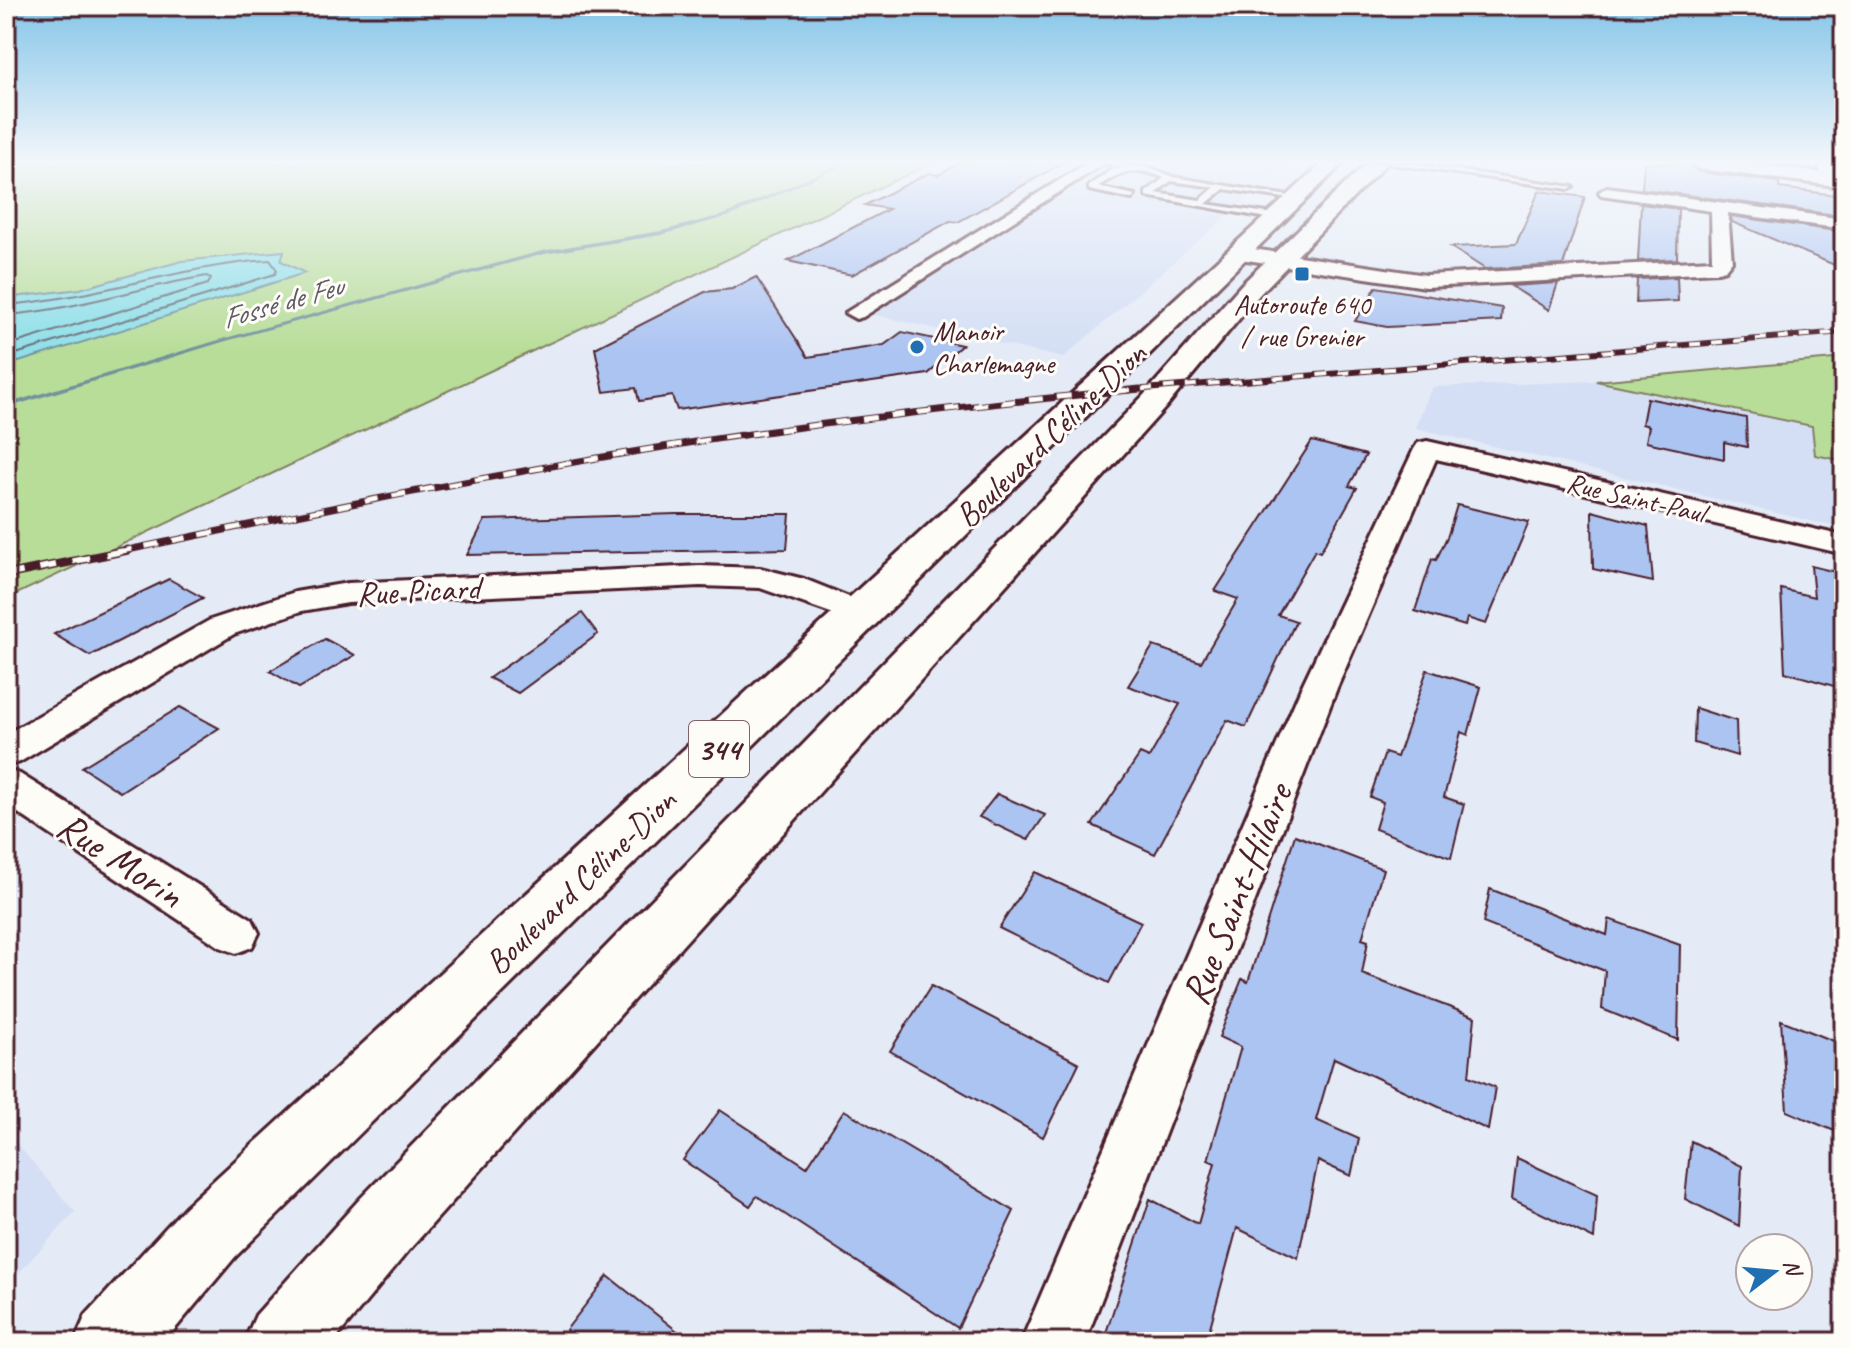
<svg xmlns="http://www.w3.org/2000/svg" width="1850" height="1348" viewBox="0 0 1850 1348" font-family="Caveat,sans-serif">
<style>
.built{fill:#d4dff5}
.green{fill:#b8dd98;stroke:#817e62;stroke-width:2}
.water{fill:#8edfe8;stroke:#73929c;stroke-width:2}
.lines{fill:none;stroke-linecap:round;stroke-linejoin:round}
.shore{stroke:#656c77;stroke-width:2}
.stream{fill:#73929c;fill-rule:evenodd}
.building{fill:#acc4f2;stroke:#4a1f2b;stroke-width:2}
.lane-casing{stroke:#4a1f2b;stroke-width:6}
.street-casing{stroke:#4a1f2b;stroke-width:6}
.secondary-casing{stroke:#4a1f2b;stroke-width:6}
.primary-casing{stroke:#4a1f2b;stroke-width:6}
.lane{fill:#fdfcf7;fill-rule:evenodd}
.street{fill:#fdfcf7;fill-rule:evenodd}
.secondary{fill:#fdfcf7;fill-rule:evenodd}
.primary{fill:#fdfcf7;fill-rule:evenodd}
.rail-far2-casing{stroke:#4a1f2b;stroke-width:6}
.rail-far1-casing{stroke:#4a1f2b;stroke-width:7}
.rail-casing{stroke:#4a1f2b;stroke-width:9}
.rail-far2{stroke:#fdfcf7;stroke-width:4;stroke-dasharray:11;stroke-linecap:butt}
.rail-far1{stroke:#fdfcf7;stroke-width:5;stroke-dasharray:14;stroke-linecap:butt}
.rail{stroke:#fdfcf7;stroke-width:6;stroke-dasharray:17;stroke-linecap:butt}
.poi-dot{fill:#1f6fb2;stroke:#fdfcf7;stroke-width:3}
.labels{text-anchor:middle;stroke-width:6;stroke-linejoin:round;paint-order:stroke}
.far-poi-label{font-size:28px;fill:#4a1f2b;stroke:#fdfcf7}
.far-street-label{font-size:28px;fill:#4a1f2b;stroke:#fdfcf7}
.far-water-label{font-size:30px;font-style:italic;fill:#5e5964;stroke:#fdfcf7}
.shield{fill:#fdfcf7;stroke:#806168;stroke-width:2}
.shield-label{font-size:32px;font-weight:bold;fill:#4a1f2b}
.street-label{font-size:34px;fill:#4a1f2b;stroke:#fdfcf7}
.near-street-label{font-size:40px;fill:#4a1f2b;stroke:#fdfcf7}
</style>
<rect width="100%" height="100%" fill="#e5ebf6"/>
<filter id="ink" filterUnits="userSpaceOnUse"><feTurbulence type="fractalNoise" baseFrequency=".0125" numOctaves="2"/><feDisplacementMap in="SourceGraphic" scale="16" xChannelSelector="R" yChannelSelector="G"/><feConvolveMatrix kernelMatrix="1 2 1 2 8 2 1 2 1" color-interpolation-filters="sRGB"/></filter>
<g filter="url(#ink)">
<!-- built -->
<g class="built">
<path d="M1113 163H1288L1063 358 871 314Z"/>
<path d="M1596 381 1813 426 1815 454 1844 461V529L1415 428 1432 387Z"/>
<path d="M6 1131 75 1212 6 1287Z"/>
</g>
<!-- green -->
<g class="green">
<path d="M6 163H932L6 599Z"/>
<path d="M1844 358V461L1815 455 1812 426 1596 381Z"/>
</g>
<!-- water -->
<path class="water" d="M284 251 281 261 305 273 6 366V298L80 289 182 261Z"/>
<g class="lines">
<!-- shore -->
<g class="shore">
<path d="M6 305C96 298 180 266 270 260L277 270 275 274 6 357"/>
<path d="M6 315C75 310 139 287 207 276L211 279 208 284 6 346"/>
</g>
<!-- stream -->
<path class="stream" d="M842 163H848L730 216 661 235 544 254 226 341 6 408V404L222 339 542 251 661 231 726 214Z"/>
</g>
<!-- building -->
<g class="building">
<path d="M960 163H1063L958 222 950 221 852 275 788 261 889 209 865 205 929 173 938 175Z"/>
<path d="M1644 163H1687L1699 172 1779 182V188L1844 196V216L1642 189Z"/>
<path d="M1539 191 1585 197 1563 265 1485 269 1451 247 1516 244Z"/>
<path d="M1641 204 1678 209 1677 259 1638 261Z"/>
<path d="M1731 216 1844 232V269L1732 222Z"/>
<path d="M756 277 808 357 884 345 902 332 962 345 928 374 677 410 672 396 639 401 636 388 604 392 595 348 705 292 732 289Z"/>
<path d="M1677 277 1678 301 1636 303 1637 279Z"/>
<path d="M1558 283 1549 310 1511 286Z"/>
<path d="M1376 287 1502 308 1501 321 1387 327 1355 321Z"/>
<path d="M1647 398 1746 418 1747 447 1724 442V459L1646 442 1649 426 1642 424Z"/>
<path d="M1312 441 1366 455 1349 486 1357 488 1340 518 1320 552 1315 550 1278 615 1296 621 1246 727 1227 720 1155 854 1092 825 1140 754 1149 758 1180 704 1128 686 1153 646 1201 662 1238 599 1215 591Z"/>
<path d="M1457 505 1529 522 1486 624 1467 618 1465 626 1415 611 1432 559 1436 560 1448 535Z"/>
<path d="M1592 511 1648 526 1653 582 1593 569Z"/>
<path d="M676 514H790L787 549 467 555 485 520Z"/>
<path d="M1811 566 1844 574V689L1785 672 1781 589 1814 597Z"/>
<path d="M169 579 203 598 90 656 54 634Z"/>
<path d="M582 613 598 634 518 693 489 678Z"/>
<path d="M325 639 355 655 299 688 270 671Z"/>
<path d="M1427 670 1481 687 1468 735 1461 732 1444 797 1464 804 1451 858 1375 829 1383 802 1370 797 1385 753 1397 757Z"/>
<path d="M180 707 219 728 120 792 82 767Z"/>
<path d="M1695 708 1736 721 1737 756 1694 743Z"/>
<path d="M997 794 1045 815 1028 840 979 817Z"/>
<path d="M1295 835 1383 869 1362 939 1368 941 1362 974 1475 1017 1469 1076 1495 1087 1488 1130 1334 1058 1316 1120 1359 1139 1351 1176 1318 1161 1298 1258 1237 1228 1206 1342H1103L1150 1199 1198 1224 1215 1163 1208 1160 1241 1047 1219 1037 1242 979 1248 982Z"/>
<path d="M1035 872 1141 922 1109 983 999 928Z"/>
<path d="M1490 889 1607 935 1609 919 1680 945 1678 1040 1602 1009 1605 971 1483 923Z"/>
<path d="M931 986 1079 1063 1043 1137 890 1051Z"/>
<path d="M1781 1020 1844 1045V1135L1787 1111Z"/>
<path d="M720 1110 807 1167 844 1110 1014 1211 958 1328 757 1196 750 1206 683 1160Z"/>
<path d="M1691 1141 1742 1166 1739 1226 1685 1199Z"/>
<path d="M1517 1158 1597 1195 1594 1239 1512 1199Z"/>
<path d="M608 1276 691 1342H581L566 1330Z"/>
</g>
<g class="lines">
<defs>
<g id="lane">
<path d="M1103 163 1152 168 1173 177 1301 198 1297 200 1224 189 1206 204 1281 215 1278 220 1146 196V192L1164 178C1138 166 1122 170 1098 187L1135 195 1132 199 1089 190V186L1111 170 1123 168ZM1171 181 1215 187 1200 200 1156 193Z"/>
<path d="M1385 163H1407L1573 187 1569 189Z"/>
</g>
<g id="street">
<path d="M1087 163H1105L863 317 856 319 845 313Z"/>
<path d="M1818 163H1833L1836 182H1824Z"/>
<path d="M1607 187 1844 219V229L1728 213 1732 261 1725 270 1718 272 1426 287 1240 259 1231 253 1240 247 1426 275 1712 260 1711 211 1601 195 1599 192Z"/>
<path d="M1427 441 1844 536V554L1436 459 1337 688 1085 1342H1021L1301 688 1414 449 1418 443Z"/>
<path d="M700 566 760 568 804 579 874 607 879 614 874 621 862 624 760 588 700 586 348 603 302 611 234 634 20 762 6 766V734L210 620 295 592 348 583Z"/>
<path d="M6 770 20 774 252 919 259 933 252 947 236 953 220 947 6 805Z"/>
</g>
<path id="secondary" d="M1690 163H1745L1844 175V187L1699 169Z"/>
<g id="primary">
<path d="M1323 163H1343L235 1257 164 1342H74L86 1315 185 1207Z"/>
<path d="M1367 163H1387L1259 295 1165 408 408 1251 333 1342H244L256 1315 358 1201 1143 396 1241 285Z"/>
</g>
</defs>
<!-- lane casing -->
<use href="#lane" class="lane-casing"/>
<!-- street casing -->
<use href="#street" class="street-casing"/>
<!-- secondary casing -->
<use href="#secondary" class="secondary-casing"/>
<!-- primary casing -->
<use href="#primary" class="primary-casing"/>
<!-- lane -->
<use href="#lane" class="lane"/>
<!-- street -->
<use href="#street" class="street"/>
<!-- secondary -->
<use href="#secondary" class="secondary"/>
<!-- primary -->
<use href="#primary" class="primary"/>
<defs>
<path id="rail-far2" d="M1120 391 1844 332"/>
<path id="rail-far1" d="M118 552C310 512 502 472 695 442 843 420 992 403 1140 389"/>
<path id="rail" d="M6 575 128 550"/>
</defs>
<!-- rail-far2 casing -->
<use href="#rail-far2" class="rail-far2-casing"/>
<!-- rail-far1 casing -->
<use href="#rail-far1" class="rail-far1-casing"/>
<!-- rail casing -->
<use href="#rail" class="rail-casing"/>
<!-- rail-far2 -->
<use href="#rail-far2" class="rail-far2"/>
<!-- rail-far1 -->
<use href="#rail-far1" class="rail-far1"/>
<!-- rail -->
<use href="#rail" class="rail"/>
</g>
</g>
<!-- sky -->
<linearGradient id="sky" x2="0" y2="1"><stop stop-color="#84c5e8"/><stop offset="0.46" stop-color="#f3f6fb"/><stop offset="1" stop-color="#f3f6fb" stop-opacity="0"/></linearGradient>
<rect width="1850" height="352" fill="url(#sky)"/>
<!-- markers -->
<g class="poi-dot">
<rect x="1294" y="266" width="16" height="16" rx="4"/>
<circle cx="917" cy="347" r="8"/>
</g>
<g class="labels">
<!-- far-poi labels -->
<g class="far-poi-label">
<text x="1302" y="314">Autoroute 640<tspan x="1302" dy="32">/ rue Grenier</tspan></text>
<text x="933" y="341" text-anchor="start">Manoir<tspan x="933" dy="32">Charlemagne</tspan></text>
</g>
<!-- far-street labels -->
<g class="far-street-label">
<text transform="translate(1636 497) rotate(13)" y="10">Rue Saint-Paul</text>
</g>
<!-- far-water labels -->
<g class="far-water-label">
<text transform="translate(282 302) rotate(-16)" y="10">Fossé de Feu</text>
</g>
<!-- shield labels -->
<rect class="shield" x="689" y="721" width="60" height="56" rx="6"/>
<g class="shield-label">
<text x="719" y="760">344</text>
</g>
<!-- street labels -->
<g class="street-label">
<text transform="translate(1050 434) rotate(-44)" y="12">Boulevard Céline-Dion</text>
<text transform="translate(418 590) rotate(-3)" y="12">Rue Picard</text>
<text transform="translate(580 881) rotate(-44)" y="12">Boulevard Céline-Dion</text>
</g>
<!-- near-street labels -->
<g class="near-street-label">
<text transform="translate(121 859) rotate(33)" y="14">Rue Morin</text>
<text transform="translate(1236 894) rotate(-68)" y="14">Rue Saint-Hilaire</text>
</g>
</g>
<!-- margin -->
<rect width="1850" height="1348" fill="none" stroke="#fdfcf7" stroke-width="32"/>
<rect x="16" y="16" width="1818" height="1316" fill="none" stroke="#4a1f2b" stroke-width="3" filter="url(#ink)"/>
<!-- north arrow -->
<g transform="translate(1774 1272) rotate(74)"><circle r="38" fill="#fdfcf7" stroke="#b5a4a5" stroke-width="2"/>
<path d="M0-6L14 30L0 20L-14 30Z" fill="#1f6fb2"/>
<text y="-12" font-size="22" font-weight="bold" text-anchor="middle" fill="#4a1f2b">N</text>
</g>
</svg>
